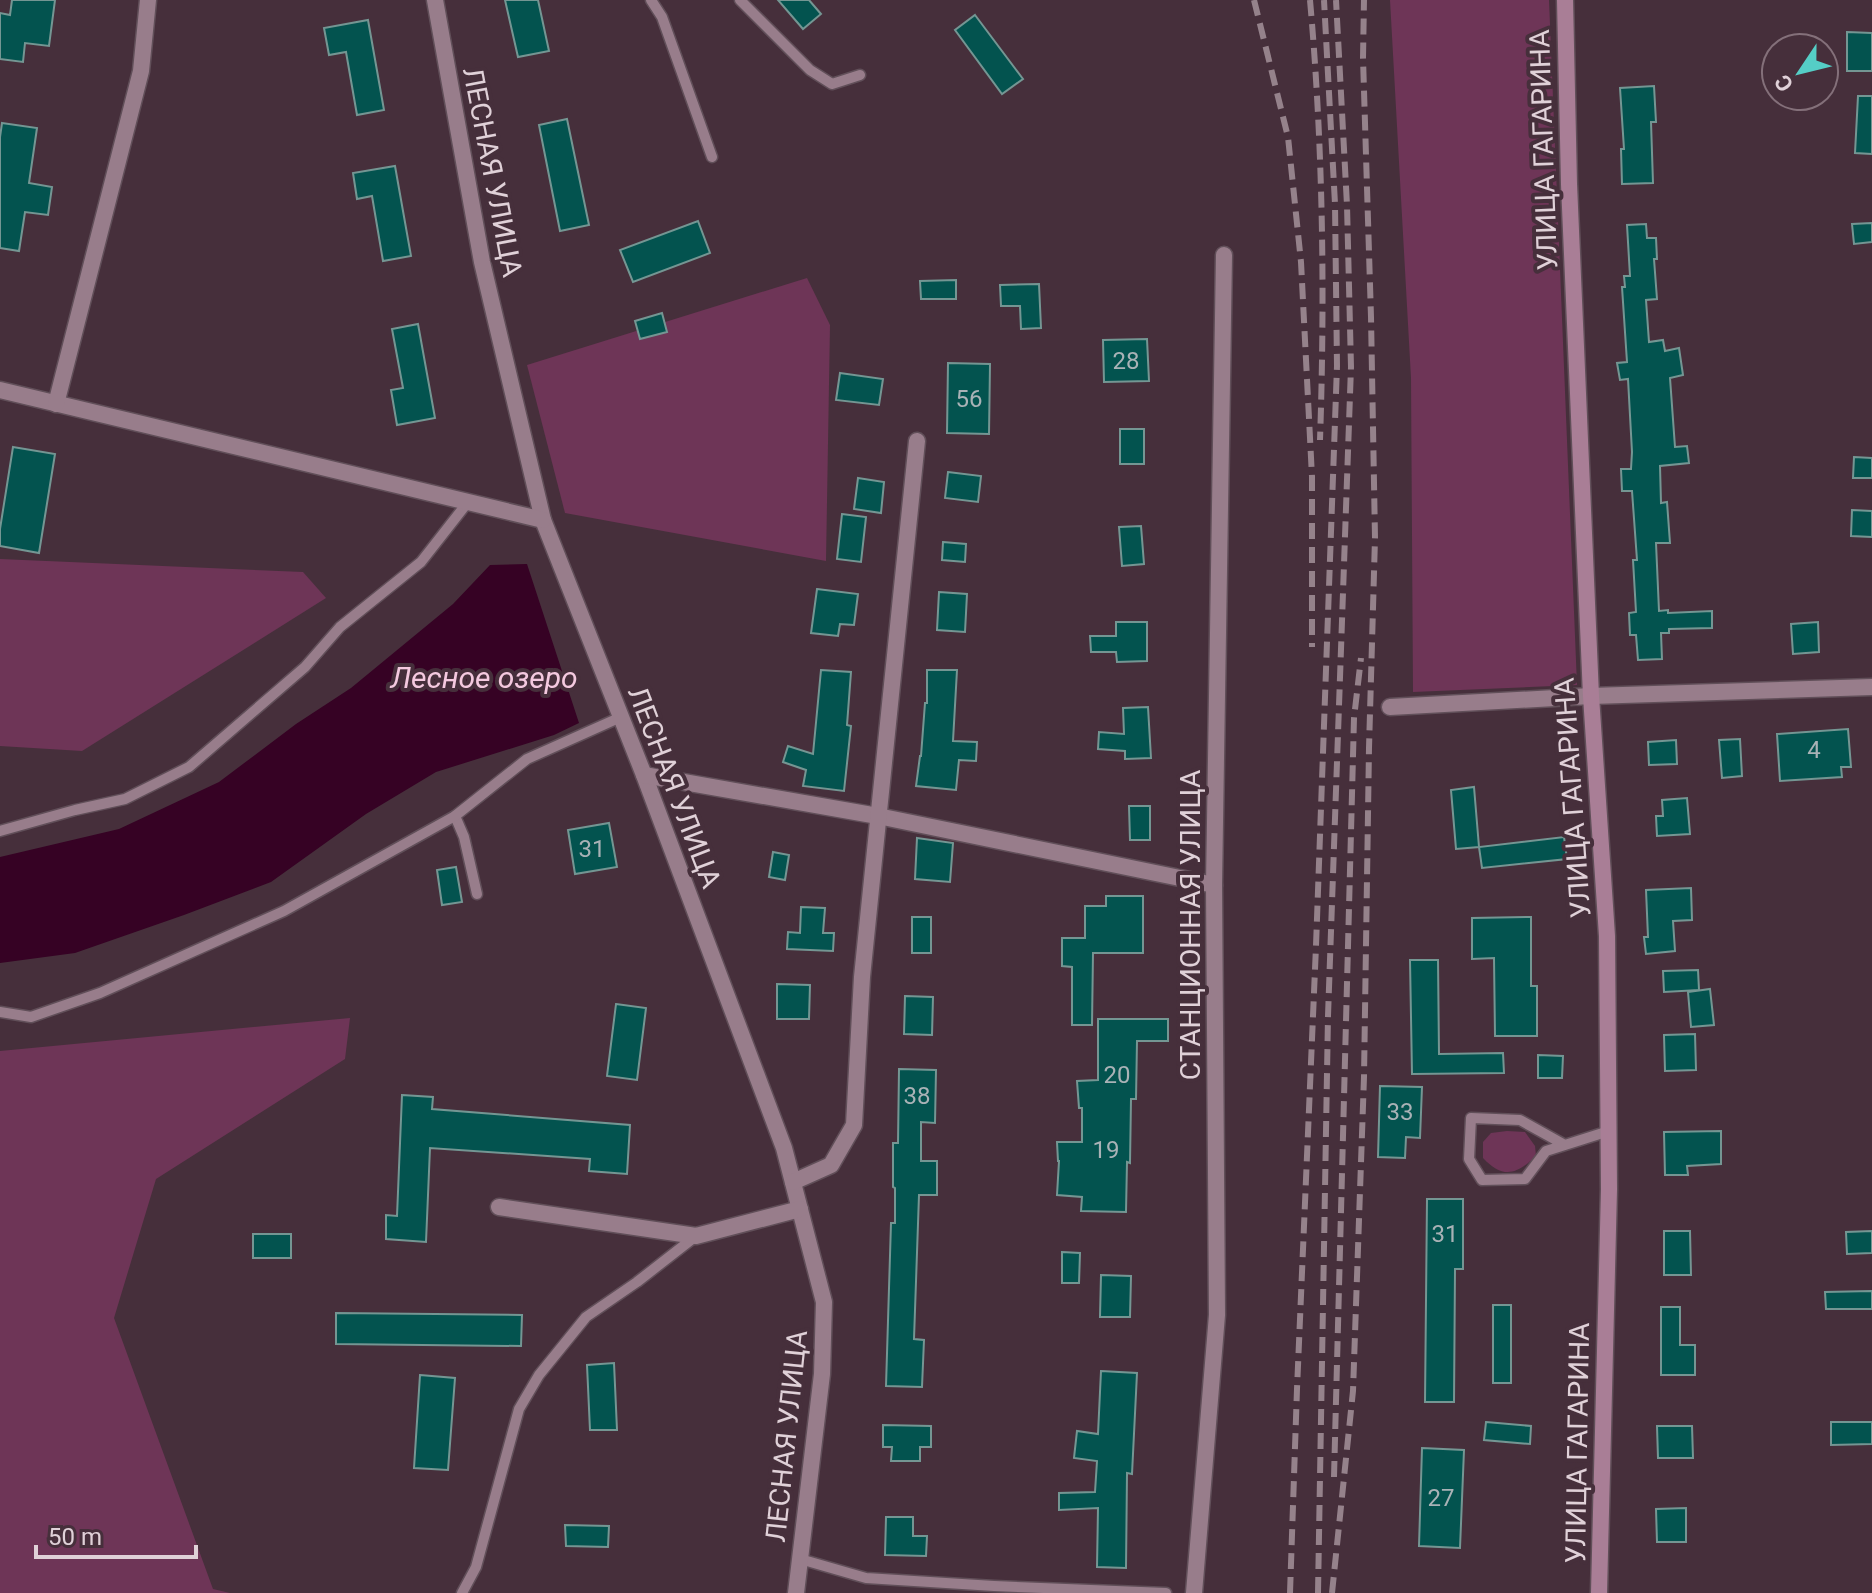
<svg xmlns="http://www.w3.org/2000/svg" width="1872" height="1593" viewBox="0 0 1872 1593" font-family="Roboto,sans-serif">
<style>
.green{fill:#6e3557}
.water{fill:#360224}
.building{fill:#03534f;stroke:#749693;stroke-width:2}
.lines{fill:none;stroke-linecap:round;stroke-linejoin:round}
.lane-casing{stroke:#614f59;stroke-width:13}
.street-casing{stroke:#614f59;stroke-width:19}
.secondary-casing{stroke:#614f59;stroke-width:19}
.lane{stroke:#987d8b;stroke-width:10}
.street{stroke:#987d8b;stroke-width:16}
.secondary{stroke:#a97e96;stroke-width:16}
.rail{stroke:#95828b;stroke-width:6;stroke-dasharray:16 8;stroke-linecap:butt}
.labels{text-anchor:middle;stroke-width:8;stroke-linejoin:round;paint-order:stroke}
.number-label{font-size:24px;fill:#a9b2b6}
.street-label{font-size:28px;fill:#e0d1d8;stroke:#462f3b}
.water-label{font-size:30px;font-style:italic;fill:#f4c9df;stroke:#462f3b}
</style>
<rect width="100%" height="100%" fill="#462f3b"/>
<!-- green -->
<g class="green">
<path d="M1390 0H1549L1577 685 1413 692 1411 378Z"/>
<path d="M807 278 830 325 826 561 565 513 527 365Z"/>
<path d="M0 559 303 572 326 598 82 751 0 746Z"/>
<path d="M350 1018 345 1059 156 1179 114 1318 213 1589 230 1593H0V1051Z"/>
<path d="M1507 1131 1525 1132 1535 1146 1536 1156C1516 1175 1503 1179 1483 1158V1142L1491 1133Z"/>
</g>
<!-- water -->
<path class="water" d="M527 564 579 723 554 735 436 772 366 814 271 882 184 915 75 953 0 963V857L119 829 219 782 296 724 351 688 453 604 490 565Z"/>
<!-- building -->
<g class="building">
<path d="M12 0H55L49 46 25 43 23 62 0 59V13L10 15Z"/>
<path d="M505 0H538L549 51 518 57Z"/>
<path d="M778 0H809L821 14 803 29Z"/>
<path d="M975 15 1023 79 1002 94 955 30Z"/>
<path d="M368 20 384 110 357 115 346 52 329 55 324 28Z"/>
<path d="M1847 32 1872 33V71H1847Z"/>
<path d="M1654 86 1656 122H1651L1653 183 1622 184 1621 149H1624L1620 88Z"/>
<path d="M1858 96H1872V154L1855 153Z"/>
<path d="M567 119 589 225 560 231 539 125Z"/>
<path d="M2 123 37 128 29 183 52 187 48 215 25 212 19 251 0 248V137Z"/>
<path d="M395 166 411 256 383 261 372 196 357 199 353 173Z"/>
<path d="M698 221 710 253 633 282 620 250Z"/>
<path d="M1872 223V242L1854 244 1852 224Z"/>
<path d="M1646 224 1647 238H1656L1657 259H1654L1657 299 1646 300 1649 342 1663 340 1665 351 1679 348 1683 375 1670 378 1675 447 1687 446 1689 463 1660 466 1661 503 1667 502 1670 543H1656L1659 611 1668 610V613L1712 611V628L1669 629V633H1661L1662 659 1638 660 1636 635H1630L1629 613 1636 612 1633 560H1637L1632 491H1622L1621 469H1631L1632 452 1628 379 1620 380 1617 363 1627 362 1622 287H1625L1624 276H1630L1627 225Z"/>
<path d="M956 280V299H921L920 281Z"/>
<path d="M1039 284 1041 328 1021 329 1020 306H1001L1000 285Z"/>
<path d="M662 313 667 332 640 339 635 321Z"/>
<path d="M418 324 435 418 397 425 391 390 403 388 392 329Z"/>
<path d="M1147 339 1149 381 1104 382 1103 340Z"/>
<path d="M948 363 990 364 989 434 947 433Z"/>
<path d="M840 373 883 379 879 405 836 400Z"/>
<rect x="1120" y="429" width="24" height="35"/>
<path d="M13 447 55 454 39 553 0 546V529Z"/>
<path d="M1854 457 1872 458V478H1853Z"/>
<path d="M948 472 981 476 978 502 945 498Z"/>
<path d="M858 478 884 482 881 513 854 509Z"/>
<path d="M1852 510 1872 511V537L1851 536Z"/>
<path d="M842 514 866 517 861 562 837 559Z"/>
<path d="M1141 526 1144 564 1122 566 1119 527Z"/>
<path d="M943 542 966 544 965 562 942 560Z"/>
<path d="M817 589 858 594 854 625 840 624 838 636 811 633Z"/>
<path d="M939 592 967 594 965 632 937 630Z"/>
<path d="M1116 622H1147V661L1117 662 1116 652H1091L1090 636H1116Z"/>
<path d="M1818 622 1819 652 1793 654 1791 624Z"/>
<path d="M821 670 851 672 847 725 851 726 844 791 803 786 806 770 783 762 788 746 813 754Z"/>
<path d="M927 670H957L953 741 977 742 976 761 959 760 956 790 916 786 920 756H921L925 703H927Z"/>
<path d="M1148 707 1151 758 1125 759V751L1098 749 1099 732 1124 734 1123 708Z"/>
<path d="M1848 729 1851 767H1841L1842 777 1780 781 1777 734Z"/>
<path d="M1740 739 1742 776 1722 778 1719 740Z"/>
<path d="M1676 740 1677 764 1649 765 1648 742Z"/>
<path d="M1474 787 1479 847 1456 849 1451 790Z"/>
<path d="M1687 798 1690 834 1657 836 1656 816H1663L1662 800Z"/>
<path d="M1129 806H1150V840H1130Z"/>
<path d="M609 823 617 867 575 874 568 830Z"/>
<path d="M1564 837 1567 859 1482 868 1479 847Z"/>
<path d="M917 838 953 843 950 882 915 879Z"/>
<path d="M773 852 789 855 785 880 769 877Z"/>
<path d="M456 867 462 902 442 905 437 870Z"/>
<path d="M1691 888 1692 920 1673 921 1675 951 1646 954 1644 937H1648L1646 890Z"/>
<path d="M1106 896H1143V953H1093L1092 1025H1072V967L1062 966V938H1085V906H1106Z"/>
<path d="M801 907 825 908 823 933H834L833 951 787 949 788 932 800 933Z"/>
<rect x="912" y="917" width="19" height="36"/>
<path d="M1531 917V986H1537V1036H1495L1494 958 1472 959V918Z"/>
<path d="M1410 960H1438L1439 1054 1503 1053 1504 1073 1412 1074Z"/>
<path d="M1698 970 1699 990 1664 992 1663 971Z"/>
<path d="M777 984 810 985 809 1019H777Z"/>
<path d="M1710 989 1714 1025 1691 1027 1688 992Z"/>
<path d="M905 996 933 997 932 1035 904 1034Z"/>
<path d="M616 1004 646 1008 637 1080 607 1076Z"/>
<path d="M1098 1019H1168V1041H1137L1136 1099H1131L1130 1163 1127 1162 1126 1212 1081 1211 1082 1197 1057 1195 1059 1161H1058L1057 1142H1082V1108H1079L1077 1081 1098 1080Z"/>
<path d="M1695 1034 1696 1070 1665 1071 1664 1035Z"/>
<path d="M1538 1055 1563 1056 1562 1078H1538Z"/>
<path d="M899 1069 936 1070 935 1123 921 1122V1161H937V1195H919L914 1339 924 1340 922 1387 886 1386 891 1223H895V1188L893 1187V1143H898Z"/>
<path d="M1380 1086 1422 1087 1420 1138 1406 1137 1405 1158 1378 1157Z"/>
<path d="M402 1095 433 1097 432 1109 630 1125 627 1174 589 1171 590 1159 430 1148 426 1242 386 1239V1215L397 1216Z"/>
<path d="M1721 1131V1164L1687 1166 1688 1175H1665L1664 1132Z"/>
<path d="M1427 1199H1463V1269H1455L1454 1402H1425Z"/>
<path d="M1664 1231H1690L1691 1275H1664Z"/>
<path d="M1872 1231V1253L1847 1254 1846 1232Z"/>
<rect x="253" y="1234" width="38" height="24"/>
<path d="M1062 1252 1080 1253 1079 1283H1062Z"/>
<path d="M1101 1275 1131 1276 1130 1317H1100Z"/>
<path d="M1872 1291V1309H1826L1825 1292Z"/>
<rect x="1493" y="1305" width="18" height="78"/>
<path d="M1661 1307H1680V1345H1695V1375H1661Z"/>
<path d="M336 1313 522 1315 521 1346 336 1344Z"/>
<path d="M614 1363 617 1430H590L587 1365Z"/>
<path d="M1101 1371 1137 1373 1132 1474 1127 1473 1126 1568 1097 1567 1098 1508 1059 1510V1493L1095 1492 1097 1461 1074 1458 1077 1431 1098 1434Z"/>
<path d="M420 1375 455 1378 448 1470 414 1468Z"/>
<path d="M1486 1422 1531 1426 1530 1444 1484 1440Z"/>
<path d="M1831 1422H1872V1444L1831 1445Z"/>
<path d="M883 1425 931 1426V1447H920V1461H891L892 1447H883Z"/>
<path d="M1657 1426H1692L1693 1458H1658Z"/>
<path d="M1422 1448 1464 1450 1460 1548 1419 1546Z"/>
<path d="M1686 1508V1542H1657L1656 1509Z"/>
<path d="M886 1517H913V1536H927L926 1556 885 1555Z"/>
<path d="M565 1525 609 1526 608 1547 566 1546Z"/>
</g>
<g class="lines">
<defs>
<g id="lane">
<path d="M651 0 662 17 712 157"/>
<path d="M740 0 810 70 832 84 860 75"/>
<path d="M455 816 464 837 477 894"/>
<path d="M0 831 75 810 125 799 189 767 305 667 340 627 421 562 468 502"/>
<path d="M0 1012 31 1017 100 993 284 911 455 816 527 759 621 717"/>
<path d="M1565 1145 1520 1120 1471 1118 1469 1159 1482 1180 1525 1179 1546 1151 1609 1131"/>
<path d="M800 1559 866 1578 994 1586 1166 1593"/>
<path d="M462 1593 476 1567 519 1409 539 1375 586 1317 637 1282 696 1236"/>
</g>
<g id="street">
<path d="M435 0 482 262 543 520 644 775 784 1148 824 1302 822 1374 796 1593"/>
<path d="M0 390 543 520"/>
<path d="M56 404 141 71 148 0"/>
<path d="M1390 707 1591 696 1872 687"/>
<path d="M644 775 878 816 1214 885"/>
<path d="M793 1182 831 1165 854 1125 862 977 917 441"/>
<path d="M499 1207 696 1236 800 1209"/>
<path d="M1194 1593 1217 1315 1214 885 1224 255"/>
</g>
<path id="secondary" d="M1565 0 1569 184 1591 696 1607 936 1609 1189 1599 1593"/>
</defs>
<!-- lane casing -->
<use href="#lane" class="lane-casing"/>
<!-- street casing -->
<use href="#street" class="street-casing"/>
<!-- secondary casing -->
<use href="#secondary" class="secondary-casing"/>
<!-- lane -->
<use href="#lane" class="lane"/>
<!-- street -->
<use href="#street" class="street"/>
<!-- secondary -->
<use href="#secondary" class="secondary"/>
<!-- rail -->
<g class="rail">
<path d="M1254 0 1288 137 1301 262 1312 477V647"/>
<path d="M1310 0C1323 146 1325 293 1320 440"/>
<path d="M1334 1477 1354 718 1361 658"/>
<path d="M1290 1593 1297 1389 1316 946 1337 366 1335 204 1324 0"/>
<path d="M1318 1593 1328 1016 1351 367 1347 205 1336 0"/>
<path d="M1332 1593 1353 1391 1364 1077 1369 748 1375 538 1371 317 1363 58 1364 0"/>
</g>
</g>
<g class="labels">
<!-- number labels -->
<g class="number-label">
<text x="1126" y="369">28</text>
<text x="969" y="407">56</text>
<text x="1814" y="758">4</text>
<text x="592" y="857">31</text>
<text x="1117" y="1083">20</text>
<text x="917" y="1104">38</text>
<text x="1400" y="1120">33</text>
<text x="1106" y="1158">19</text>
<text x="1445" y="1242">31</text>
<text x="1441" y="1506">27</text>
</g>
<!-- street labels -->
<g class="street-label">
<text transform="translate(1543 150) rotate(-92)" y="10">УЛИЦА ГАГАРИНА</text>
<text transform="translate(493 172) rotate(79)" y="10">ЛЕСНАЯ УЛИЦА</text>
<text transform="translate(675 787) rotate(69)" y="10">ЛЕСНАЯ УЛИЦА</text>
<text transform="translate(1572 798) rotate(-94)" y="10">УЛИЦА ГАГАРИНА</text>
<text transform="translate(1190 925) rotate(-90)" y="10">СТАНЦИОННАЯ УЛИЦА</text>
<text transform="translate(786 1436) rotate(-84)" y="10">ЛЕСНАЯ УЛИЦА</text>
<text transform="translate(1577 1443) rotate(-89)" y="10">УЛИЦА ГАГАРИНА</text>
</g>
<!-- water labels -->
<g class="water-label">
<text x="484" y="688">Лесное озеро</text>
</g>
</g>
<!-- north arrow -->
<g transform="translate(1800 72) rotate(235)"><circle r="38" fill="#462f3b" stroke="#84707a" stroke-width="2"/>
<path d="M0-6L14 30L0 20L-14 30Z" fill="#55cec6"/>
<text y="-12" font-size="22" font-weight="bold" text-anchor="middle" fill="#e0d1d8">С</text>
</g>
<!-- scale -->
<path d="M36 1545v12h160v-12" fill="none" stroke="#e0d1d8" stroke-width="4"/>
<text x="48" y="1545" font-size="24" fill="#e0d1d8" stroke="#462f3b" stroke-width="6" paint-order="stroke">50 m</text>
</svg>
